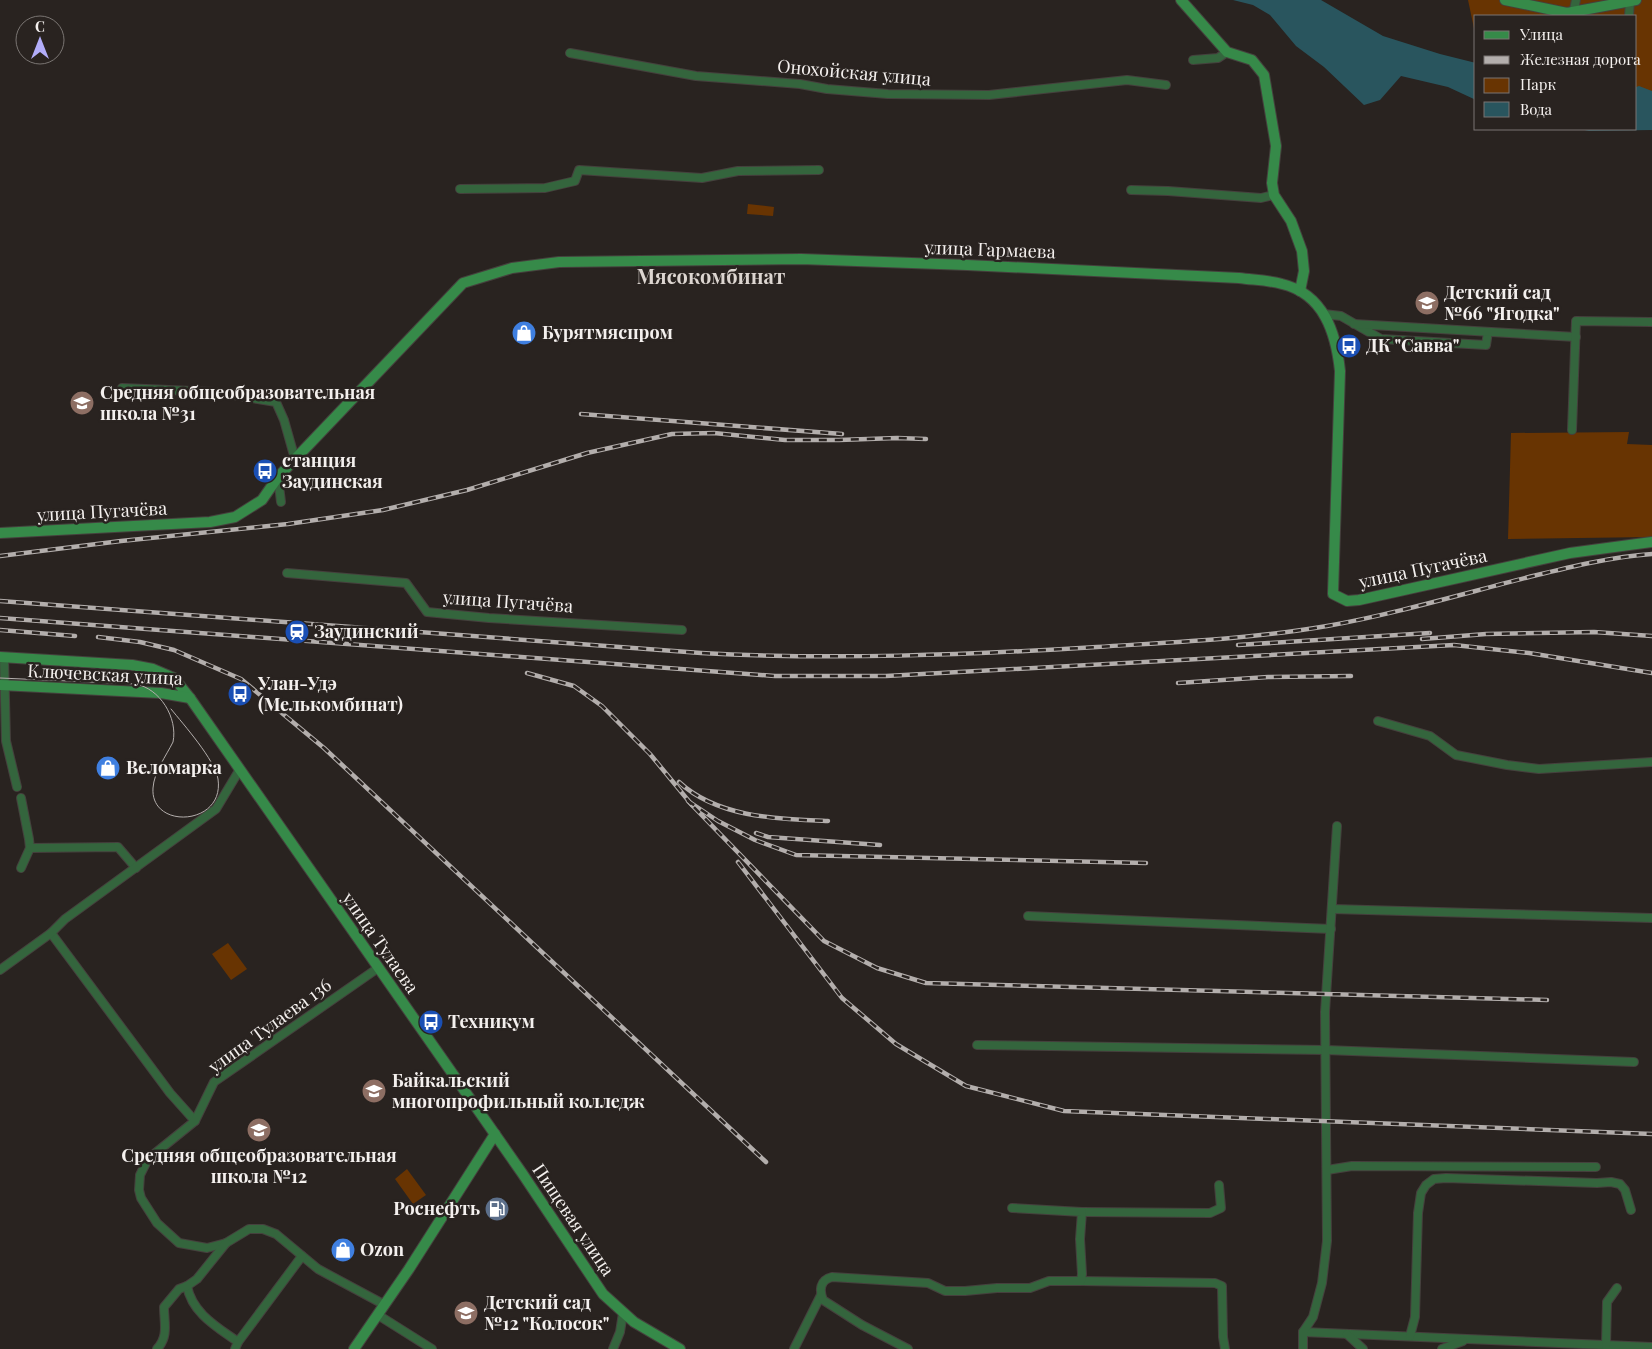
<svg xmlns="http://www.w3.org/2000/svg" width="1652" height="1349" viewBox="0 0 1652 1349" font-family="'Playfair Display',serif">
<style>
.green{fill:#683402}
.water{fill:#29555e}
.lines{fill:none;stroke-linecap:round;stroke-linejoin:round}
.street-casing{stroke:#45403d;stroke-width:10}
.secondary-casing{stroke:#45403d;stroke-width:12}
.street{stroke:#34653d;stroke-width:8}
.secondary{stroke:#368a49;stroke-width:10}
.tram{stroke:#b3aeac;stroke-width:1}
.rail-casing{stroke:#b3aeac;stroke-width:4.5}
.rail{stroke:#292320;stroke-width:2.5;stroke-dasharray:8;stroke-linecap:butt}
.labels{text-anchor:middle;stroke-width:5;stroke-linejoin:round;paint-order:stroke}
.street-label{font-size:18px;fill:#f4f0ee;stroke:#292320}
.poi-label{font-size:18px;font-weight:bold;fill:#f4f0ee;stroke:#292320;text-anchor:start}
.quarter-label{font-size:20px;font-weight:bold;fill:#dcd5d0;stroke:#292320}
</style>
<rect width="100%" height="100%" fill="#292320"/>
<!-- green -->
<g class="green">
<path d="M1468 0H1652V97L1636 93V16H1476V38Z"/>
<path d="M748 204 774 207 773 216 747 214Z"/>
<path d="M1629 432 1627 444 1652 445V537L1508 539 1511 433Z"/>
<path d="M228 943 247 969 231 980 212 954Z"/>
<path d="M407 1169 426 1195 413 1204 395 1179Z"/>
</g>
<!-- water -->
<g class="water">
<path d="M1233 0H1321L1383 36 1440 54 1476 63V100L1448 87 1401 76 1380 100 1364 105 1324 67 1296 46 1270 15 1253 5Z"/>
<path d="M1639 86 1652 91V130L1589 131 1580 129H1636V87Z"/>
</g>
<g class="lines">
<defs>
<g id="street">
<path d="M1573 14 1576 0"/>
<path d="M1629 16 1630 0"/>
<path d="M570 53 696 76 800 84 827 89 888 94 989 95 1127 80 1166 85"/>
<path d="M1193 60 1218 58 1227 52"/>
<path d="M460 189 545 188 575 181 579 170 702 178 738 171 819 170"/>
<path d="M1131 190 1168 191 1261 198 1274 195"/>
<path d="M1324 314 1341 316 1381 339 1486 345 1488 332"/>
<path d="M1354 324 1576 337"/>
<path d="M122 388 216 392 276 402 284 420 295 459"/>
<path d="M1572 430 1576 321 1651 322"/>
<path d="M278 477 281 502"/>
<path d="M287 573 406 583 427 612 489 618 682 630"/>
<path d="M4 657 6 741 17 787"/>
<path d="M1378 721 1430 736 1456 755 1507 765 1539 769 1652 762"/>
<path d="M21 798 29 839 30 848 21 868"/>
<path d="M30 848 118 847 136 868"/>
<path d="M1332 909 1652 918"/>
<path d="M1028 916 1331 929"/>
<path d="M51 933 170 1093 195 1121"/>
<path d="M378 968 214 1082 195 1121 148 1159 140 1175 139 1190 141 1198 157 1223 179 1243 207 1248 226 1243 249 1229H263L276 1234 318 1269 385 1305"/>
<path d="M0 970 51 933 65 919 216 809 240 769"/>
<path d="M977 1045 1326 1050 1634 1062"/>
<path d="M1327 1170 1352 1166 1596 1167"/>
<path d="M1082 1212 1210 1213 1221 1208 1219 1185"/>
<path d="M1081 1281 1215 1283 1222 1286 1223 1337 1225 1349"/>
<path d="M187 1286C192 1313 217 1327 238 1342"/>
<path d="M378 1315 432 1349"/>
<path d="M1303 1332 1652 1347"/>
<path d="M1347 1334 1363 1349"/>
<path d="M1410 1336 1415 1317 1418 1213 1421 1193 1426 1185 1434 1179 1446 1178 1597 1183 1611 1182 1620 1184 1625 1190 1631 1210"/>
<path d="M1606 1345 1607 1302 1617 1288"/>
<path d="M157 1349C169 1336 164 1323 164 1307L179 1289 187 1286 197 1279 226 1243"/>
<path d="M235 1349 238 1342 302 1256"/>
<path d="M613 1349 620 1332 623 1313"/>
<path d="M794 1349 821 1295"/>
<path d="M908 1349 862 1325 823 1300C819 1290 820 1280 832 1277L928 1283 945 1291H965L997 1288H1030L1049 1281H1081L1082 1274 1080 1239 1082 1212 1012 1208"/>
<path d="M1303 1349V1332L1313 1317 1322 1283 1327 1241 1325 1012 1337 826"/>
<path d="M1442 1349 1463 1341"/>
</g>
<g id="secondary">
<path d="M1181 0 1227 52 1252 60 1264 75 1276 146 1272 183 1274 195 1291 221 1302 251 1304 271 1300 291"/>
<path d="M1505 0 1567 13 1636 0"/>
<path d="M0 533 210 522 235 517 262 500 278 477 463 283 512 268 559 262 801 259 967 265 1239 278C1253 280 1268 280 1282 284 1324 294 1336 333 1340 371L1333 594 1347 601 1359 600 1570 553 1652 542"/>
<path d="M0 657 132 665 153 669 174 678 190 698 522 1173 603 1294 634 1322 680 1349"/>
<path d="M0 685 161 693 190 698"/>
<path d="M354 1349 409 1269 495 1134"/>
</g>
</defs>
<!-- street casing -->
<use href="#street" class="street-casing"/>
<!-- secondary casing -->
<use href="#secondary" class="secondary-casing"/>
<!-- street -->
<use href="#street" class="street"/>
<!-- secondary -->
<use href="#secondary" class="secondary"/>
<!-- tram -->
<path class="tram" d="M0 678 135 684C160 688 178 718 173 742 166 756 154 772 153 788 150 830 225 826 218 779 215 760 184 725 171 709"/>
<defs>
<g id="rail">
<path d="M581 414 842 434"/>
<path d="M0 556 121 541 288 524 383 510 467 490 587 453 672 434 714 433 785 440H839L897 438 926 439"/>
<path d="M0 601 701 653C833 660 965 655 1097 647 1174 642 1251 639 1327 626 1395 614 1462 594 1529 577 1570 567 1610 557 1652 554"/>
<path d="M0 618 775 676H886L1454 645 1529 653 1652 673"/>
<path d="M0 630 75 636"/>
<path d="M98 637 140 642 174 650 241 679 324 748 766 1162"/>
<path d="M1422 639 1486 634 1594 632 1652 636"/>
<path d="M1238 645 1430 633"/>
<path d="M527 673 574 686 602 706 650 754 692 805"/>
<path d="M1178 683 1268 677 1351 676"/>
<path d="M679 782C718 818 778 819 828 821"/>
<path d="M756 833 768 837 880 845"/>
<path d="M738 862 842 998 896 1044 966 1086 1064 1111 1652 1134"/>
<path d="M1146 863 796 855 755 840 718 821 688 801 824 941 877 968 926 983 1547 1000"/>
</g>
</defs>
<!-- rail casing -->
<use href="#rail" class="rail-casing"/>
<!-- rail -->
<use href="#rail" class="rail"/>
</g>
<!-- icons -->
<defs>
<symbol id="school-disc" viewBox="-11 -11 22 22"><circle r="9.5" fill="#8d6e63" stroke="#292320"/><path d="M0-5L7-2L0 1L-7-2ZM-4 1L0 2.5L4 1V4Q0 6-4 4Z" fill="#fff"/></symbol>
<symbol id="shop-disc" viewBox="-11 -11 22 22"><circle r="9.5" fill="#3f7fe0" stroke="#292320"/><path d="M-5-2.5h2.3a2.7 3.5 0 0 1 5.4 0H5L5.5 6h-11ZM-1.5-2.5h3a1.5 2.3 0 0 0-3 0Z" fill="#fff"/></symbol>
<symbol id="bus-disc" viewBox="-11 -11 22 22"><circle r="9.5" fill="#1a4fb4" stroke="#292320"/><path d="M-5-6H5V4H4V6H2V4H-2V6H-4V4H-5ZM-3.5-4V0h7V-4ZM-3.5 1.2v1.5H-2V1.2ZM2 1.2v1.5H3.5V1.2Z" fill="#fff"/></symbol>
<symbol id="station-disc" viewBox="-11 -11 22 22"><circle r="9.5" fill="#1a4fb4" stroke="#292320"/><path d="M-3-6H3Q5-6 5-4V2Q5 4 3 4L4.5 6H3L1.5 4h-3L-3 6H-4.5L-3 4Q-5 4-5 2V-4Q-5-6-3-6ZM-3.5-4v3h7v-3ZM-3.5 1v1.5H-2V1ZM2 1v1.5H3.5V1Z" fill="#fff"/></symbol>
<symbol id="university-disc" viewBox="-11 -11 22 22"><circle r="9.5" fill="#8d6e63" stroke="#292320"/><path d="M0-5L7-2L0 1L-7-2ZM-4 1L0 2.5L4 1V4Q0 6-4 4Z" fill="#fff"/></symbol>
<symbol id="fuel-disc" viewBox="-11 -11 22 22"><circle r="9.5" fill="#5c6f8a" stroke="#292320"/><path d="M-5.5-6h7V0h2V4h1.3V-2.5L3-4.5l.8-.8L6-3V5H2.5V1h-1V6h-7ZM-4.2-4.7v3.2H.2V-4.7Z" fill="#fff"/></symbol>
</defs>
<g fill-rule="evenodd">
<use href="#school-disc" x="1413" y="289" width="28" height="28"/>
<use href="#shop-disc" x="510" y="319" width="28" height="28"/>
<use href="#bus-disc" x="1335" y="332" width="28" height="28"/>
<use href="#school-disc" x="68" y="389" width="28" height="28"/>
<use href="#bus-disc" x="251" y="457" width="28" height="28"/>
<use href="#station-disc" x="283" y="618" width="28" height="28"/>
<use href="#bus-disc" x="226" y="680" width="28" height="28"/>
<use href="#shop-disc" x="94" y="754" width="28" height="28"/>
<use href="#bus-disc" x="417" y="1008" width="28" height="28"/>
<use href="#university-disc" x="360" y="1077" width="28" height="28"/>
<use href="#school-disc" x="245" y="1116" width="28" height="28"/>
<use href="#fuel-disc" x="483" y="1195" width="28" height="28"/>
<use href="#shop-disc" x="329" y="1236" width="28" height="28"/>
<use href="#school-disc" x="452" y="1299" width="28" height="28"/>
</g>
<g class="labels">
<!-- street labels -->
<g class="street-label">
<text transform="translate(854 73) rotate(5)" y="6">Онохойская улица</text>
<text transform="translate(990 250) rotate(2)" y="6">улица Гармаева</text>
<text transform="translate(102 512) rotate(-3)" y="6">улица Пугачёва</text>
<text transform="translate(1423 569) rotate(-12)" y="6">улица Пугачёва</text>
<text transform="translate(508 602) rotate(4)" y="6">улица Пугачёва</text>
<text transform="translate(105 675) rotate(3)" y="6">Ключевская улица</text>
<text transform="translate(380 943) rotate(55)" y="6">улица Тулаева</text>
<text transform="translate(270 1026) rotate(-36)" y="6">улица Тулаева 136</text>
<text transform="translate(573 1220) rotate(56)" y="6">Пищевая улица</text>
</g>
<!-- poi labels -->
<g class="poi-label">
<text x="1444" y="299">Детский сад<tspan x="1444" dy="21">№66 "Ягодка"</tspan></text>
<text x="542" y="339">Бурятмяспром</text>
<text x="1366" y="352">ДК "Савва"</text>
<text x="100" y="399">Средняя общеобразовательная<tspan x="100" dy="21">школа №31</tspan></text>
<text x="282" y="467">станция<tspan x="282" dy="21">Заудинская</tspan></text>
<text x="314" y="638">Заудинский</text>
<text x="258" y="690">Улан-Удэ<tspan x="258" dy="21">(Мелькомбинат)</tspan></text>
<text x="126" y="774">Веломарка</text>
<text x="448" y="1028">Техникум</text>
<text x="392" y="1087">Байкальский<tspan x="392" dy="21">многопрофильный колледж</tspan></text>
<text x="259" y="1162" text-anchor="middle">Средняя общеобразовательная<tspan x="259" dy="21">школа №12</tspan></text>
<text x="480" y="1215" text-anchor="end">Роснефть</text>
<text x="360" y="1256">Ozon</text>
<text x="484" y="1309">Детский сад<tspan x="484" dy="21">№12 "Колосок"</tspan></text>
</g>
<!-- quarter labels -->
<g class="quarter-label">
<text x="711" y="284">Мясокомбинат</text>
</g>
</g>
<!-- legend -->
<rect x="1474" y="15" width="162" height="115" fill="#292320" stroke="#7a7572"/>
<rect x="1484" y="31" width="25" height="8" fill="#368a49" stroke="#7a7572"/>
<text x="1520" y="40" font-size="15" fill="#f4f0ee">Улица</text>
<rect x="1484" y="56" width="25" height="8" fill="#b3aeac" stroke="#7a7572"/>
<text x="1520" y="65" font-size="15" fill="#f4f0ee">Железная дорога</text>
<rect x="1484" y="78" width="25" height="15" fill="#683402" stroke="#7a7572"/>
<text x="1520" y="90" font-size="15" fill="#f4f0ee">Парк</text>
<rect x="1484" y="102" width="25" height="15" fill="#29555e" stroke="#7a7572"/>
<text x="1520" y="115" font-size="15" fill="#f4f0ee">Вода</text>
<!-- north arrow -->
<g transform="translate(40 40)"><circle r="24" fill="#292320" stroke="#7a7572"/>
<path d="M0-4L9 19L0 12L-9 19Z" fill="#b2adf9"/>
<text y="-8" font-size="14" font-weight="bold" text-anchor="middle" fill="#f4f0ee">С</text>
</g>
</svg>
